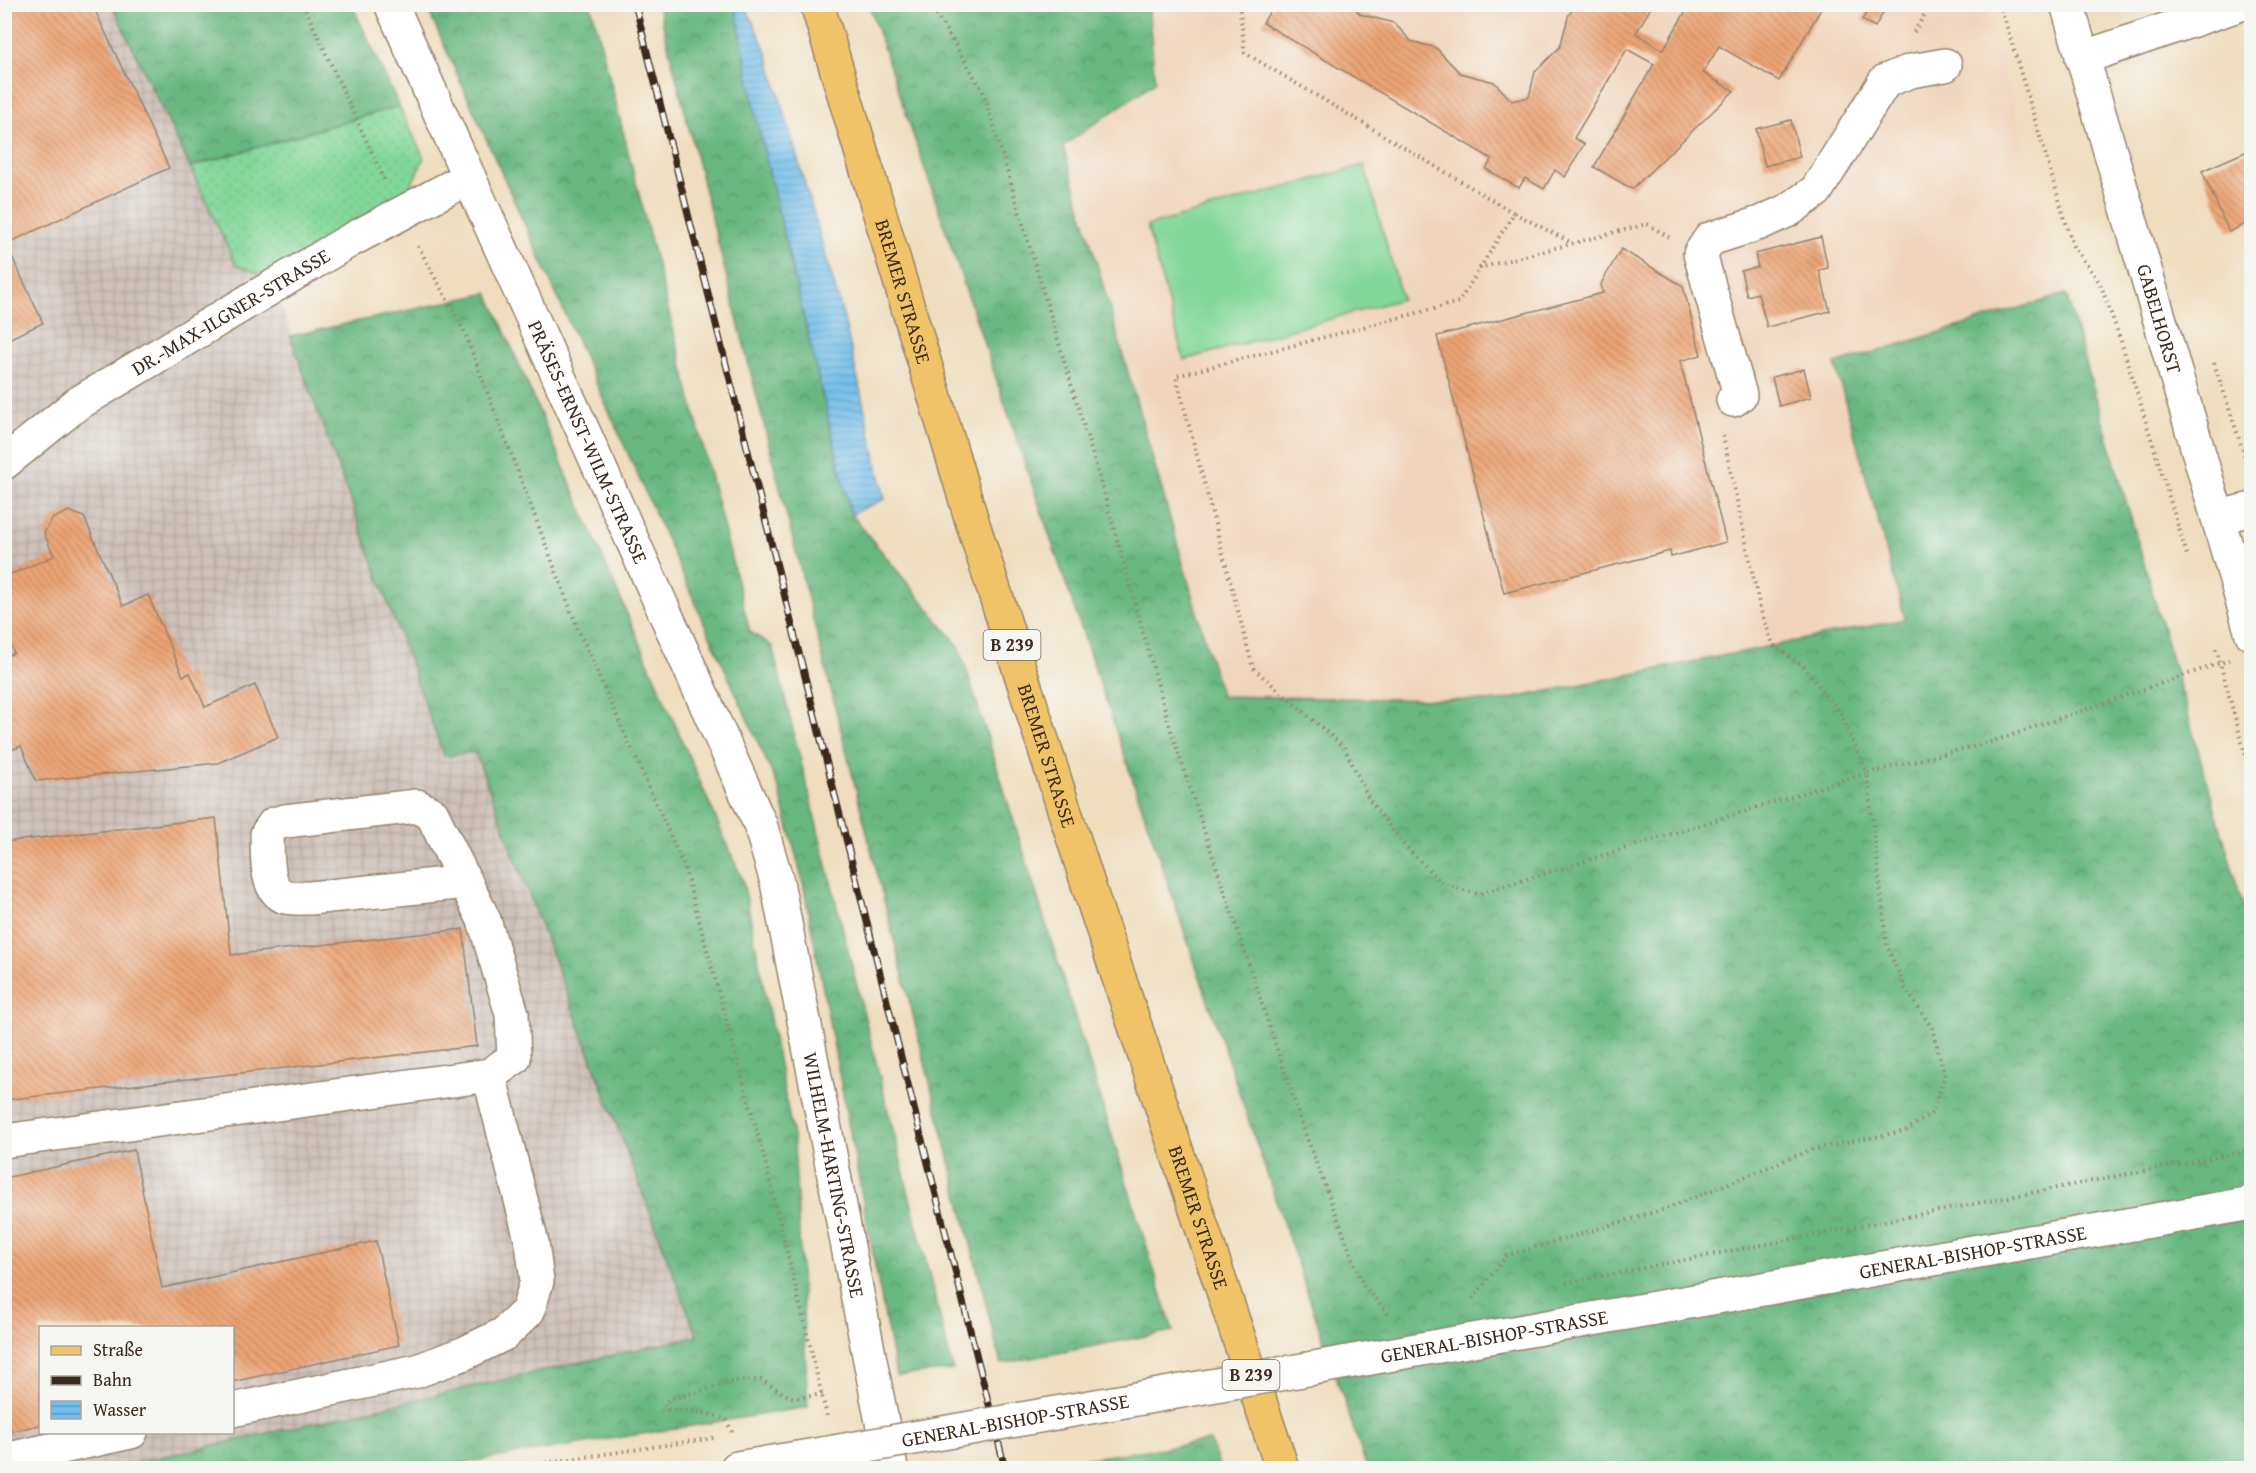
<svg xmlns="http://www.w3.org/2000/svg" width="2256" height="1473" viewBox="0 0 2256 1473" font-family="'Gentium Book Plus',serif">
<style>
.built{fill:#f0d5bc}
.industrial{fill:url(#industrial-grid);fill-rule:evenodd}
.grass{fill:url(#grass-dots);stroke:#5e805c;stroke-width:1.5}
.forest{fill:url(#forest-crowns);stroke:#527150;stroke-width:1.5}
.garden{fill:#82d79a;stroke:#5e805c;stroke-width:1.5}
.water{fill:url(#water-rules);stroke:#567484;stroke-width:1.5}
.building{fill:url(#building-back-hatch)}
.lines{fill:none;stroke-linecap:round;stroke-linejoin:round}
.minor-casing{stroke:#95846e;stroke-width:36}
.major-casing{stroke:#95846e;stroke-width:36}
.path{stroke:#95846e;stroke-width:4;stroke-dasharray:1.5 4.5;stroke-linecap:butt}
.minor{stroke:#fff;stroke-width:33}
.major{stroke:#f1c369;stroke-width:33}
.rail-casing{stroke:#3b2a1e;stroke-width:7}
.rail{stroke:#f6f6f2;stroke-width:4.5;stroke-dasharray:14;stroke-linecap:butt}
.minor-bridge-casing{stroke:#95846e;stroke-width:36;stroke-linecap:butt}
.minor-bridge{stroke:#fff;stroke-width:33}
.labels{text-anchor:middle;stroke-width:4.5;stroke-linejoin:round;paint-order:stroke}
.shield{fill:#f6f6f2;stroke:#73675e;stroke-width:1.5}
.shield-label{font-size:18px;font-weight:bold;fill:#3b2a1e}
.street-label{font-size:20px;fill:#3b2a1e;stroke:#f6f6f2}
</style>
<defs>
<pattern id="industrial-grid" width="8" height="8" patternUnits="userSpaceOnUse" patternTransform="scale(1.5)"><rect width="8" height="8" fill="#cec1b9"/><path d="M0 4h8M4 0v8" fill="none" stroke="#b2a69f"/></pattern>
<pattern id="grass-dots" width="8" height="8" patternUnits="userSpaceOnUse" patternTransform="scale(1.5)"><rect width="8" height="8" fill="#82d79a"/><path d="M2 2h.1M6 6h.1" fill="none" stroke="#71b984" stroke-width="1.8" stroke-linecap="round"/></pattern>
<pattern id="forest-crowns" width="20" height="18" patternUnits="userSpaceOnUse" patternTransform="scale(1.5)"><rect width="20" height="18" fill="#69b882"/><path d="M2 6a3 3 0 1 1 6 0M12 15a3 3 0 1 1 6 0" fill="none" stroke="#58966a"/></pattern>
<pattern id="water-rules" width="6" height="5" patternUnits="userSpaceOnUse" patternTransform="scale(1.5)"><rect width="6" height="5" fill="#71beeb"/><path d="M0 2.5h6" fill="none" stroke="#5e9bbe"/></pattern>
<pattern id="building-back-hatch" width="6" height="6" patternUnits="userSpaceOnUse" patternTransform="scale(1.5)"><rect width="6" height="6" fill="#eda474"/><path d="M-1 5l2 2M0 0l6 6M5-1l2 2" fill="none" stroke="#c1865f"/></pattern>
</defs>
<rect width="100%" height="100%" fill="#f6f6f2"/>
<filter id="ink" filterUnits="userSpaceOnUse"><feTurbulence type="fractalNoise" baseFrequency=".0167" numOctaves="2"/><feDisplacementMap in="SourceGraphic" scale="12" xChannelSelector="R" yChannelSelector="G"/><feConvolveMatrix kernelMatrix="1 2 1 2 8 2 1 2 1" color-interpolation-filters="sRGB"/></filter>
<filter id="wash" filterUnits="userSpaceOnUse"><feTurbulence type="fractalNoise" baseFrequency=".008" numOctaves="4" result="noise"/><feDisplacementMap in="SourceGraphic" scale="24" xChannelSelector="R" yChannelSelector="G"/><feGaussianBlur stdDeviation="1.35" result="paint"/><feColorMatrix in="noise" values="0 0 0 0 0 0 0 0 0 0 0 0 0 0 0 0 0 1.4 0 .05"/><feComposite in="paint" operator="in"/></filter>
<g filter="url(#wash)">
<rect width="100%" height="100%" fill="#efddbd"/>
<!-- built -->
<path class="built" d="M1001 5H1986L2066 294 1835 364 1905 619 1499 701 1221 696 1063 146Z"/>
<!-- industrial -->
<path class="industrial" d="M5 5H112L236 264 271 278 444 756 475 751 698 1336 113 1468H5ZM40 1328H232V1432H40Z"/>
<!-- grass -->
<path class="grass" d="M399 106 424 158 410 188 271 278 236 265 190 167Z"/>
<!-- forest -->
<g class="forest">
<path d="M112 5H352L399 106 190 167Z"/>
<path d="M426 5H591L750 632 772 646 953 1370 896 1376 803 883 779 789Z"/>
<path d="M658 5H735L758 126 851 514 959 646 1173 1331 1001 1364Z"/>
<path d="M869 5H1148L1155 82 1063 146 1221 696 1499 701 1905 619 1835 364 2066 294 2251 933V1468H1367Z"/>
<path d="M488 293 743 881 794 1141 808 1407 431 1468H113L697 1336 475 752 444 756 290 336Z"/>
<path d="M1210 1441 1220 1468H1036V1466Z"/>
</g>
<!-- garden -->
<path class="garden" d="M1364 165 1402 299 1184 360 1147 226Z"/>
<!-- water -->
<path class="water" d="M735 5H745L767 53 844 319 885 499 851 514 758 126Z"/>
<g id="blocks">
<!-- building -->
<g class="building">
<path d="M4 4H92L169 168 6 244 43 323 4 341Z"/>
<path d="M1274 4H1351L1360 14 1394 23 1411 41 1436 48 1460 73 1494 82 1512 101 1529 97 1535 72 1560 47 1569 14 1579 4H1653L1636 33 1663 50 1690 4H1824L1779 81 1719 46 1703 73 1734 91 1632 189 1594 167 1654 64 1627 49 1574 138 1584 144 1565 177 1555 170 1544 189 1525 178 1519 188 1486 169 1492 159 1263 23Z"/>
<path d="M1872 4H1888L1875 27 1862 20Z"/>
<path d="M1791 120 1800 157 1765 166 1756 129Z"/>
<path d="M2252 149V221L2229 232 2202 171Z"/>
<path d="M1821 237 1828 268 1819 270 1830 311 1767 327 1758 293 1747 296 1741 271 1758 267 1755 254Z"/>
<path d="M1621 249 1683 286 1701 355 1680 361 1726 542 1671 557 1670 551 1504 593 1437 336 1603 293 1601 284Z"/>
<path d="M1804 369 1811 397 1779 406 1772 377Z"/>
<path d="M69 511 84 517 123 606 148 595 183 676 190 673 205 707 255 685 278 737 218 763 36 781 21 746 4 753V657L14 653 4 630V577L54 556 44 533 52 519Z"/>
<path d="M216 818 231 955 463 929 477 1046 4 1100V842Z"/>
<path d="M134 1150 162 1288 376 1241 399 1345 232 1382V1328H40V1425L4 1433V1178Z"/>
</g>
</g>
</g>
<g filter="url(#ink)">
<use href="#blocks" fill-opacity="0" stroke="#95846e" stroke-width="1.5"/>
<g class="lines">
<defs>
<g id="minor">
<path id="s1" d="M391 4 760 824 777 882 891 1468"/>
<path id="s2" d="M2067 4 2252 634"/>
<path d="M2082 58 2241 4"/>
<path d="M1733 400 1740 395 1700 254 1710 239 1760 223 1789 210 1816 191 1885 81 1911 71 1945 65"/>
<path id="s3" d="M4 463 77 404 349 241 468 178"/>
<path d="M2219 517 2252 509"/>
<path d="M4 1141 490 1075 514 1058 512 1014 484 920 432 814 417 806 285 821 274 824 267 834C268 852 264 889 285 897 292 899 303 898 310 898L466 882"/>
<path id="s4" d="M1308 1369 2252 1203"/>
<path d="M232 1410 417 1371 465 1353 504 1334 528 1311 537 1281 532 1243 489 1075"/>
<path d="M4 1460 131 1432"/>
<path d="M737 1468 828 1453"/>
</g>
<g id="major">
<path id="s5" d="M817 4 972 521 1096 909 1282 1468"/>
</g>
</defs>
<!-- minor casing -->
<use href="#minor" class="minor-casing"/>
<!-- major casing -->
<use href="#major" class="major-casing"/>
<!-- path -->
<g class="path">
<path d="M303 4 385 181"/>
<path d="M930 4 983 91 1101 483 1171 731 1306 1136 1363 1285 1390 1316"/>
<path d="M1239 4 1245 53 1514 213 1459 302 1176 376 1253 668 1344 747 1370 801 1404 845 1443 884 1479 894 1867 773 1887 946 1905 988 1932 1028 1945 1076 1932 1113 1905 1131 1813 1149 1668 1208 1506 1256 1471 1301"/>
<path d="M2000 4 2073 246 2100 283 2121 341 2188 558"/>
<path d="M1914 32 1931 4"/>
<path d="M1514 213 1572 243"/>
<path d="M418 246 464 331 578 629 684 866 764 1157 827 1416"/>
<path d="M1479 268 1647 224 1669 237"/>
<path d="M2214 363 2250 472"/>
<path d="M1723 436 1760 608 1773 645 1803 666 1840 713 1867 773 1988 743 2229 660"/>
<path d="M2216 649 2252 778"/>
<path d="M1566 1283 2252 1150"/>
<path d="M732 1432 726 1419 706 1413 668 1409 664 1404 670 1399 736 1381 761 1380 790 1397 799 1398 823 1394"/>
<path d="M510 1468 714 1438"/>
</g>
<!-- minor -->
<use href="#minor" class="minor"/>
<!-- major -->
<use href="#major" class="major"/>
<defs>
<path id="rail" d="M635 4 1005 1468"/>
</defs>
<!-- rail casing -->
<use href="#rail" class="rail-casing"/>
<!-- rail -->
<use href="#rail" class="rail"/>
<defs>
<g id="minor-bridge">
<path id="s6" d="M828 1453 1308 1369"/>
</g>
</defs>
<!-- minor-bridge casing -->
<use href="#minor-bridge" class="minor-bridge-casing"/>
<!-- minor-bridge -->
<use href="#minor-bridge" class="minor-bridge"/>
</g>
</g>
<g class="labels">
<!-- shield labels -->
<g class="shield">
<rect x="983.5" y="630" width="57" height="30" rx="4.5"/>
<rect x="1222.5" y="1360" width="57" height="30" rx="4.5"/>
</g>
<g class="shield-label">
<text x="1012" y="651">B 239</text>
<text x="1251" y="1381">B 239</text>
</g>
<!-- street labels -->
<g class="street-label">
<text dy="7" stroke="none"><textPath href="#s5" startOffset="300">BREMER STRASSE</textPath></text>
<text dy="7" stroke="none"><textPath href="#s3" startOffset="273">DR.-MAX-ILGNER-STRASSE</textPath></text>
<text dy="7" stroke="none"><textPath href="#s2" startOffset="328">GABELHORST</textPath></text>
<text dy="7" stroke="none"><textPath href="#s1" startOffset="480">PRÄSES-ERNST-WILM-STRASSE</textPath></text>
<text dy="7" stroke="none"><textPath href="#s5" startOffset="786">BREMER STRASSE</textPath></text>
<text dy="7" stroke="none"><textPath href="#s1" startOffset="1258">WILHELM-HARTING-STRASSE</textPath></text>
<text dy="7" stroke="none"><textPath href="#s5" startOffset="1272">BREMER STRASSE</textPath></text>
<text dy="7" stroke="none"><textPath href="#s4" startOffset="675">GENERAL-BISHOP-STRASSE</textPath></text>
<text dy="7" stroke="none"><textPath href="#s4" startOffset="189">GENERAL-BISHOP-STRASSE</textPath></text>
<text dy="7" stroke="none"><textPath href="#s6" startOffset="190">GENERAL-BISHOP-STRASSE</textPath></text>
</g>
</g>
<!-- margin -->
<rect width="2256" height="1473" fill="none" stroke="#f6f6f2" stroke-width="24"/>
<!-- legend -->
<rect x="39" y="1326" width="195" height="108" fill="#f6f6f2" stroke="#aba49d" stroke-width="1.5"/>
<rect x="51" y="1346" width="30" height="9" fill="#f1c369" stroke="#aba49d" stroke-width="1.5"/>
<text x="93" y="1356" font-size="18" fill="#3b2a1e">Straße</text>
<rect x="51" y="1376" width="30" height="9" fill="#3b2a1e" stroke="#aba49d" stroke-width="1.5"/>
<text x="93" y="1386" font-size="18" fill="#3b2a1e">Bahn</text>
<rect x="51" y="1401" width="30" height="18" fill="url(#water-rules)" stroke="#aba49d" stroke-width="1.5"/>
<text x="93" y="1416" font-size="18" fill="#3b2a1e">Wasser</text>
</svg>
